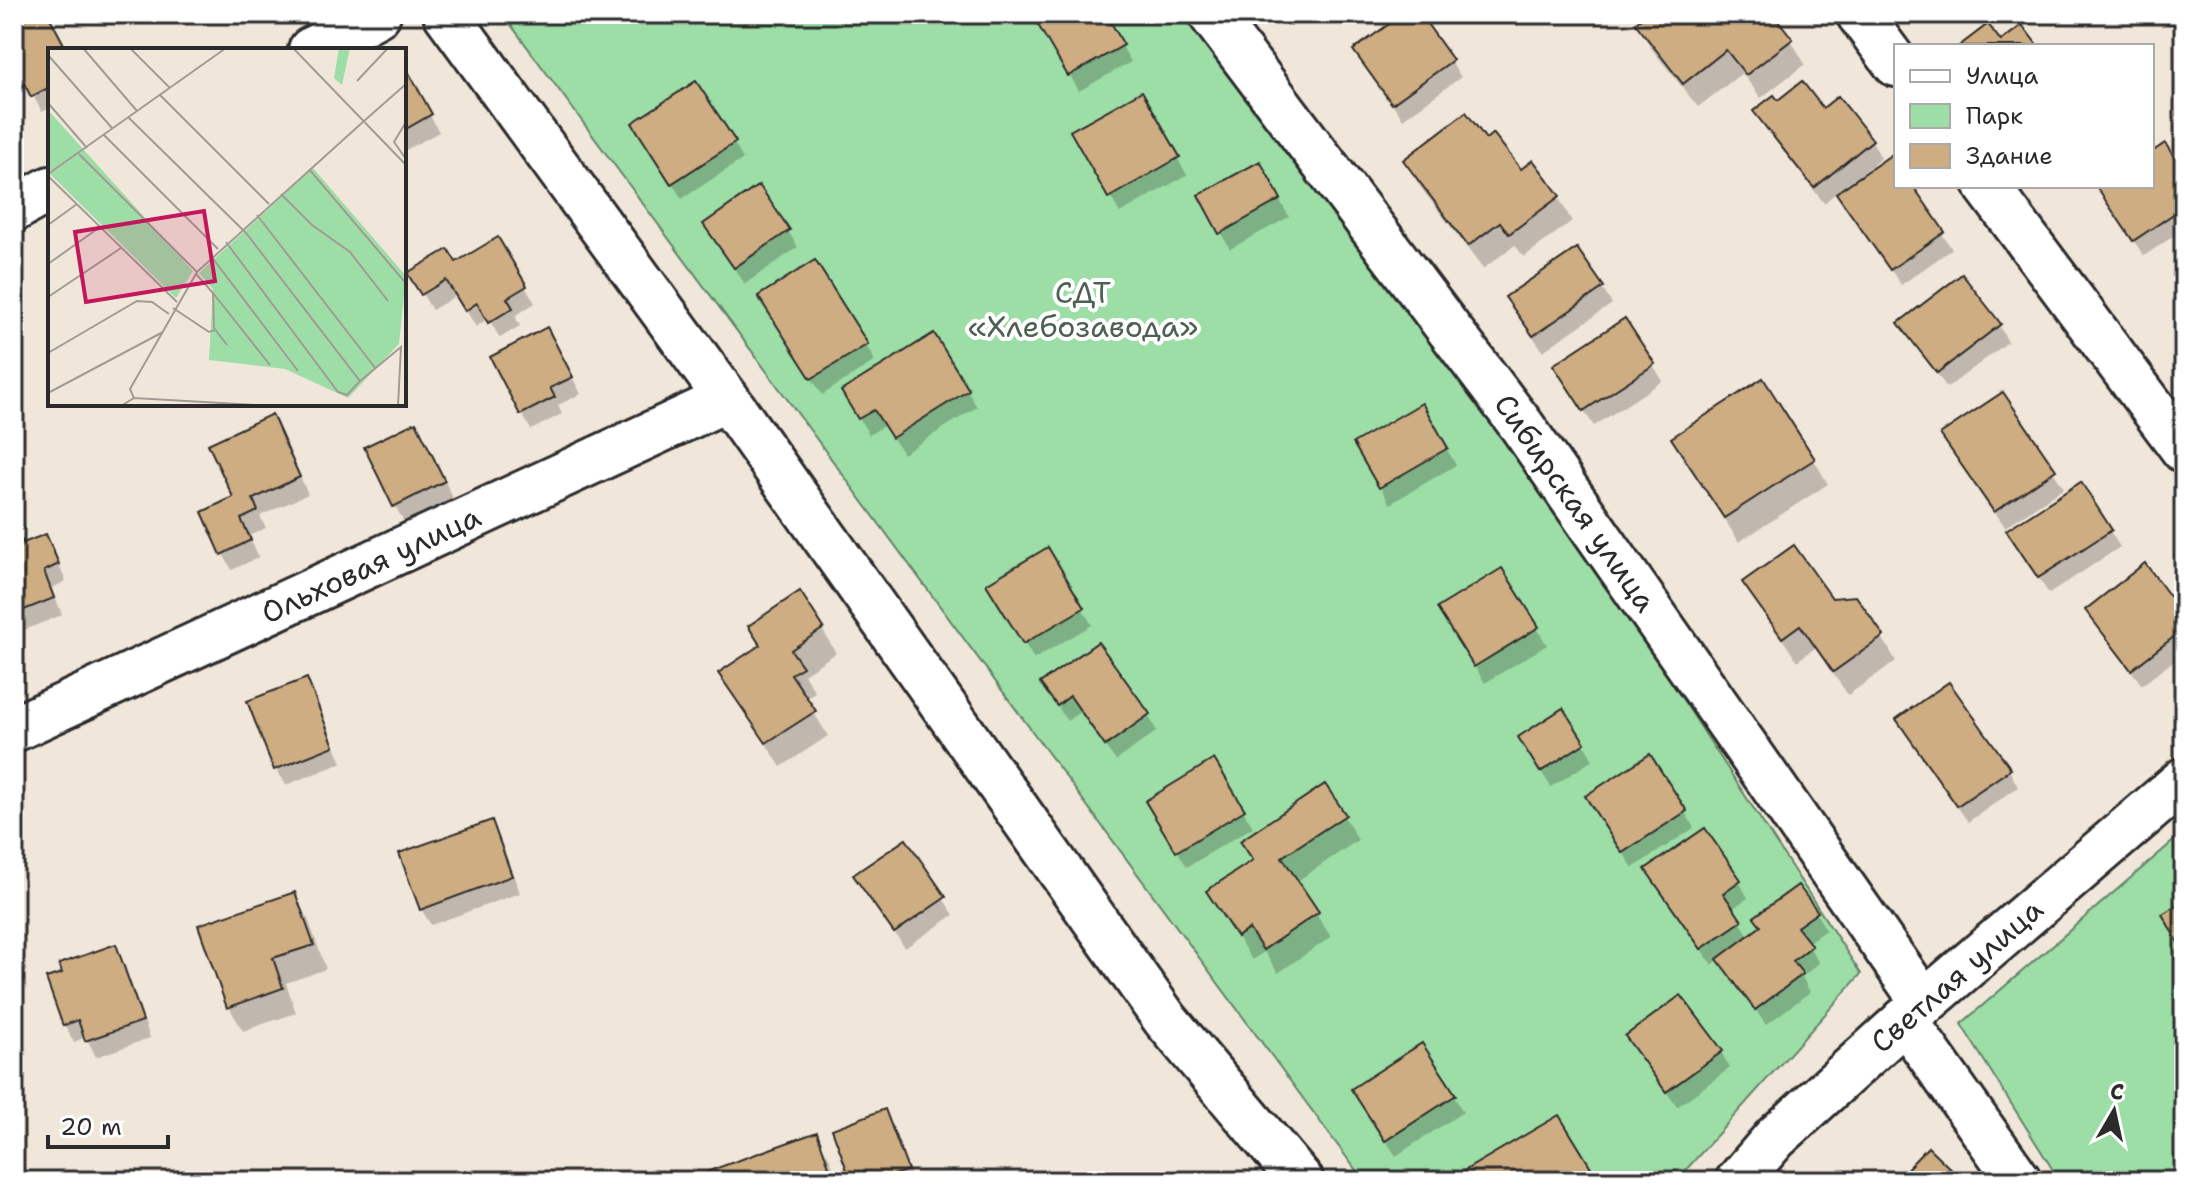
<svg xmlns="http://www.w3.org/2000/svg" width="2198" height="1195" viewBox="0 0 2198 1195" font-family="'Shantell Sans',sans-serif">
<style>
.green{fill:#9ddea7;stroke:#648469;stroke-width:2}
.shadow{fill:#0003}
.building{fill:#cfad82;stroke:#2b2b2b;stroke-width:2}
.lines{fill:none;stroke-linecap:round;stroke-linejoin:round}
.minor-casing{stroke:#2b2b2b;stroke-width:50}
.minor{stroke:#fff;stroke-width:44}
.labels{text-anchor:middle;stroke-width:8;stroke-linejoin:round;paint-order:stroke}
.park-label{font-size:30px;fill:#4d6150;stroke:#fff}
.street-label{font-size:30px;fill:#2b2b2b;stroke:#fff}
.inset-road{fill:none;stroke:#a29b94;stroke-width:2}
.view{fill:#c2185b;fill-opacity:0.15;stroke:#c2185b;stroke-width:4}
.inset-edge{fill:none;stroke:#2b2b2b;stroke-width:4}
</style>
<rect width="100%" height="100%" fill="#f1e6da"/>
<filter id="ink" filterUnits="userSpaceOnUse"><feTurbulence type="fractalNoise" baseFrequency=".0125" numOctaves="2"/><feDisplacementMap in="SourceGraphic" scale="16" xChannelSelector="R" yChannelSelector="G"/><feConvolveMatrix kernelMatrix="1 2 1 2 8 2 1 2 1" color-interpolation-filters="sRGB"/></filter>
<g filter="url(#ink)">
<!-- green -->
<g class="green">
<path d="M503 14H1238L1861 974 1676 1181H1364Z"/>
<path d="M2184 832V1181H2060L1961 1024Z"/>
</g>
<!-- shadow -->
<g class="shadow">
<path d="M31 14H46L66 50H50V108L42 112 14 60V23Z"/>
<path d="M1046 14H1104L1131 62 1079 91 1037 19Z"/>
<path d="M1406 14H1417L1461 77 1403 119 1355 51Z"/>
<path d="M1649 14H1771L1791 40 1805 64 1761 98 1742 73 1698 107 1651 48 1637 23Z"/>
<path d="M404 67 439 132 404 151Z"/>
<path d="M1141 94 1187 175 1120 213 1073 132Z"/>
<path d="M1838 99 1872 141 1881 158 1859 176 1861 178 1896 166V186H1910L1952 249 1901 285 1837 192 1824 203 1765 128 1755 112 1778 103 1823 110Z"/>
<path d="M644 140 734 143 743 159 682 199Z"/>
<path d="M1486 142 1521 172 1558 197 1572 221 1524 257 1515 245 1483 269 1419 185 1405 161Z"/>
<path d="M2152 154 2184 176V229L2144 256 2109 205 2105 186H2152Z"/>
<path d="M1259 163 1289 217 1230 249 1200 196Z"/>
<path d="M788 231 798 247 745 284 715 241Z"/>
<path d="M497 240 535 303 515 316 520 326 500 338 488 318 476 327 457 295 432 310 410 274 455 265Z"/>
<path d="M1602 288 1612 304 1543 351 1517 314Z"/>
<path d="M771 313 866 345 875 361 822 395Z"/>
<path d="M1901 323 1999 325 2008 342 1947 388Z"/>
<path d="M933 336 977 407 903 454 885 425 869 435 853 408Z"/>
<path d="M556 346 581 394 558 405 562 414 531 430 522 414Z"/>
<path d="M1653 365 1663 381 1594 426 1565 382Z"/>
<path d="M2002 395 2064 488 2005 527 1953 451Z"/>
<path d="M1421 405 1456 465 1390 504 1355 443Z"/>
<path d="M280 433 308 494 260 516 266 528 249 536 259 557 232 570 223 554 236 498Z"/>
<path d="M425 440 453 498 404 522 395 506Z"/>
<path d="M1814 460 1828 484 1739 542 1688 463Z"/>
<path d="M14 526 24 544 45 536 66 581 52 588 62 615 14 634Z"/>
<path d="M2110 531 2120 547 2049 594 2018 547Z"/>
<path d="M1048 550 1092 625 1034 659 989 585Z"/>
<path d="M1502 570 1547 645 1485 683 1449 625Z"/>
<path d="M1744 582 1831 600 1882 637 1896 661 1848 695 1815 648 1797 661Z"/>
<path d="M2087 610 2184 618V653L2142 685 2097 626Z"/>
<path d="M822 629 836 653 804 674 815 692 805 698 828 736 781 767 721 673Z"/>
<path d="M306 680 315 697 342 763 286 785 276 769Z"/>
<path d="M1043 683 1148 715 1157 731 1116 761 1080 712 1067 721Z"/>
<path d="M1908 736 2009 770 2018 787 1968 822Z"/>
<path d="M1584 744 1593 760 1551 787 1530 754Z"/>
<path d="M1213 761 1253 827 1187 867 1148 802Z"/>
<path d="M1685 812 1694 828 1633 868 1597 813Z"/>
<path d="M1344 816 1358 840 1296 882 1331 937 1278 973 1264 952 1252 960 1209 892Z"/>
<path d="M491 822 500 839 520 893 431 925 421 909Z"/>
<path d="M905 842 954 915 905 948 866 892Z"/>
<path d="M1739 881 1748 898 1732 909 1750 937 1816 913 1826 930 1807 943 1819 963 1802 977 1810 992 1766 1025 1720 959 1712 965 1657 886Z"/>
<path d="M294 894 308 919 326 969 286 983 296 1013 243 1031 229 1007Z"/>
<path d="M115 946 124 963 150 1038 96 1057 86 1037 74 1042 64 1025 65 974Z"/>
<path d="M1628 1037 1721 1052 1730 1068 1677 1107Z"/>
<path d="M1454 1096 1463 1112 1396 1156 1363 1106Z"/>
<path d="M884 1112 893 1128 913 1181H853Z"/>
<path d="M816 1135 830 1159 838 1181H712Z"/>
</g>
<!-- building -->
<g class="building">
<path d="M27 14H48L67 50H50V87L31 97 14 64V21Z"/>
<path d="M1042 14H1106L1124 45 1068 76 1034 18Z"/>
<path d="M1403 14H1420L1453 60 1392 104 1353 50Z"/>
<path d="M1646 14H1773L1793 39 1746 75 1726 50 1683 84 1635 23Z"/>
<path d="M1988 24 2001 41 2022 25 2038 46H1959Z"/>
<path d="M404 64 432 114 404 130Z"/>
<path d="M696 81 736 142 671 184 632 123Z"/>
<path d="M1802 81 1823 108 1838 96 1873 140 1814 188 1753 111 1774 95 1778 100Z"/>
<path d="M1142 91 1180 157 1108 198 1070 131Z"/>
<path d="M1466 112 1486 139 1493 133 1521 169 1533 160 1560 196 1509 234 1500 222 1468 246 1403 160Z"/>
<path d="M2165 143 2184 172V207L2133 241 2097 188 2101 186H2152V152Z"/>
<path d="M1891 155 1896 163V186H1913L1945 232 1890 270 1836 193Z"/>
<path d="M1260 161 1281 199 1219 234 1198 195Z"/>
<path d="M759 185 790 230 734 268 703 224Z"/>
<path d="M498 237 527 286 507 298 513 308 488 323 477 303 465 311 446 280 421 295 407 273 448 249 456 262Z"/>
<path d="M1577 248 1604 287 1533 336 1505 297Z"/>
<path d="M815 260 868 344 811 379 758 296Z"/>
<path d="M1962 274 2001 324 1937 373 1898 323Z"/>
<path d="M1625 318 1655 364 1583 411 1553 365Z"/>
<path d="M547 327 573 377 550 388 555 397 520 415 490 357Z"/>
<path d="M934 333 969 390 892 438 874 410 858 419 841 391Z"/>
<path d="M1763 378 1815 459 1724 518 1671 438Z"/>
<path d="M2003 392 2056 470 1994 512 1940 434Z"/>
<path d="M1422 403 1448 448 1379 488 1353 443Z"/>
<path d="M272 414 300 477 253 499 258 511 241 519 251 540 221 555 202 512 233 497 208 444Z"/>
<path d="M416 422 445 481 393 507 364 447Z"/>
<path d="M2081 482 2112 530 2038 578 2006 530Z"/>
<path d="M14 524 23 543 46 534 59 564 44 571 54 598 14 614Z"/>
<path d="M1794 545 1832 598 1856 596 1884 636 1833 672 1800 625 1782 638 1742 582Z"/>
<path d="M1048 547 1084 608 1023 644 986 584Z"/>
<path d="M2145 563 2184 615V629L2131 670 2085 610Z"/>
<path d="M1502 568 1539 627 1474 667 1437 608Z"/>
<path d="M800 591 824 628 791 650 803 667 791 674 816 711 766 743 718 673 760 645 748 626Z"/>
<path d="M1098 642 1150 714 1105 746 1070 696 1057 706 1040 683Z"/>
<path d="M307 678 334 746 274 770 247 701Z"/>
<path d="M1949 682 2011 769 1957 806 1896 719Z"/>
<path d="M1563 708 1585 743 1540 772 1518 737Z"/>
<path d="M1650 754 1687 811 1622 853 1585 796Z"/>
<path d="M1214 759 1245 810 1176 852 1145 801Z"/>
<path d="M1325 784 1346 815 1282 857 1319 912 1263 950 1249 929 1237 937 1206 891 1253 860 1240 841Z"/>
<path d="M492 820 512 876 420 910 399 853Z"/>
<path d="M1705 828 1741 880 1723 893 1742 921 1701 949 1645 869Z"/>
<path d="M906 839 946 897 894 933 853 875Z"/>
<path d="M1798 885 1818 912 1797 927 1812 946 1793 961 1803 974 1755 1010 1717 959 1761 926 1754 917Z"/>
<path d="M295 892 314 945 273 958 283 988 227 1008 198 925Z"/>
<path d="M2184 901V953L2162 914Z"/>
<path d="M116 944 143 1021 85 1041 78 1020 63 1026 46 978 62 973 59 964Z"/>
<path d="M1681 995 1723 1051 1666 1092 1625 1036Z"/>
<path d="M1422 1043 1456 1095 1385 1141 1351 1089Z"/>
<path d="M885 1109 908 1170 877 1181H851L832 1129Z"/>
<path d="M1559 1115 1598 1179 1595 1181H1447Z"/>
<path d="M817 1132 834 1181H709L706 1172Z"/>
<path d="M1928 1147 1963 1181H1895Z"/>
</g>
<g class="lines">
<defs>
<g id="minor">
<path d="M446 14 727 399 1165 1019 1301 1181"/>
<path d="M1211 14 1522 426 1924 1003"/>
<path d="M1859 14 1896 64"/>
<path d="M311 50 378 14"/>
<path d="M1987 186 2184 450"/>
<path d="M14 209 50 189"/>
<path d="M14 729 727 399"/>
<path d="M1905 1020 2019 1181"/>
<path d="M1738 1181 1775 1138 1924 1003 2184 780"/>
</g>
</defs>
<!-- minor casing -->
<use href="#minor" class="minor-casing"/>
<!-- minor -->
<use href="#minor" class="minor"/>
</g>
</g>
<g class="labels">
<!-- park labels -->
<g class="park-label">
<text x="1083" y="303">СДТ<tspan x="1083" dy="34">«Хлебозавода»</tspan></text>
</g>
<!-- street labels -->
<g class="street-label">
<text transform="translate(1575 503) rotate(55)" y="10">Сибирская улица</text>
<text transform="translate(371 565) rotate(-25)" y="10">Ольховая улица</text>
<text transform="translate(1957 976) rotate(-41)" y="10">Светлая улица</text>
</g>
</g>
<!-- overview -->
<g transform="translate(48 48)">
<rect width="358" height="358" fill="#f1e6da"/>
<path d="M291 0H302L294 37 286 30ZM0 62 145 223 128 250 0 124ZM265 120 358 228 351 296 300 350 237 321 161 312 165 241 151 225Z" fill="#9ddea7"/>
<path class="inset-road" d="M35 0 89 63M82 0 122 40M245 0 358 117M0 7 64 80M309 33 340 0M112 47 221 156M0 55 39 100M80 69 198 185 312 333 353 299 350 358M316 73 358 36M358 74 346 94 358 111M56 87 170 201M31 106 149 224M261 121 356 233M0 126 178 0M0 128 129 254M233 146 264 177 302 204 340 253M209 167 328 321M0 177 29 156M178 194 290 344 299 347 312 333M163 208 250 323M0 216 52 179M148 226 165 245 166 280 179 297M165 245 222 317M0 249 73 200M125 260 161 284 167 282M0 305 89 253 104 254 121 266M0 345 115 284M86 350 82 341 149 224 316 73M73 358 86 350 226 358"/>
<path class="view" d="M156 163 167 233 38 254 27 184Z"/>
<rect width="358" height="358" class="inset-edge"/>
</g>
<!-- margin -->
<rect width="2198" height="1195" fill="none" stroke="#fff" stroke-width="48"/>
<rect x="24" y="24" width="2150" height="1147" fill="none" stroke="#2b2b2b" stroke-width="3" filter="url(#ink)"/>
<!-- legend -->
<rect x="1894" y="44" width="260" height="144" fill="#ffffff" stroke="#aaaaaa" stroke-width="2"/>
<rect x="1910" y="70" width="40" height="12" fill="#ffffff" stroke="#aaaaaa" stroke-width="2"/>
<text x="1966" y="84" font-size="24" fill="#2b2b2b">Улица</text>
<rect x="1910" y="104" width="40" height="24" fill="#9ddea7" stroke="#aaaaaa" stroke-width="2"/>
<text x="1966" y="124" font-size="24" fill="#2b2b2b">Парк</text>
<rect x="1910" y="144" width="40" height="24" fill="#cfad82" stroke="#aaaaaa" stroke-width="2"/>
<text x="1966" y="164" font-size="24" fill="#2b2b2b">Здание</text>
<!-- north arrow -->
<g transform="translate(2114 1111) rotate(9)" stroke="#ffffff" stroke-width="6" paint-order="stroke">
<path d="M0-6L14 30L0 20L-14 30Z" fill="#2b2b2b"/>
<text y="-12" font-size="22" font-weight="bold" text-anchor="middle" fill="#2b2b2b">С</text>
</g>
<!-- scale -->
<path d="M48 1135v12h120v-12" fill="none" stroke="#2b2b2b" stroke-width="4"/>
<text x="60" y="1135" font-size="24" fill="#2b2b2b" stroke="#ffffff" stroke-width="6" paint-order="stroke">20 m</text>
</svg>
